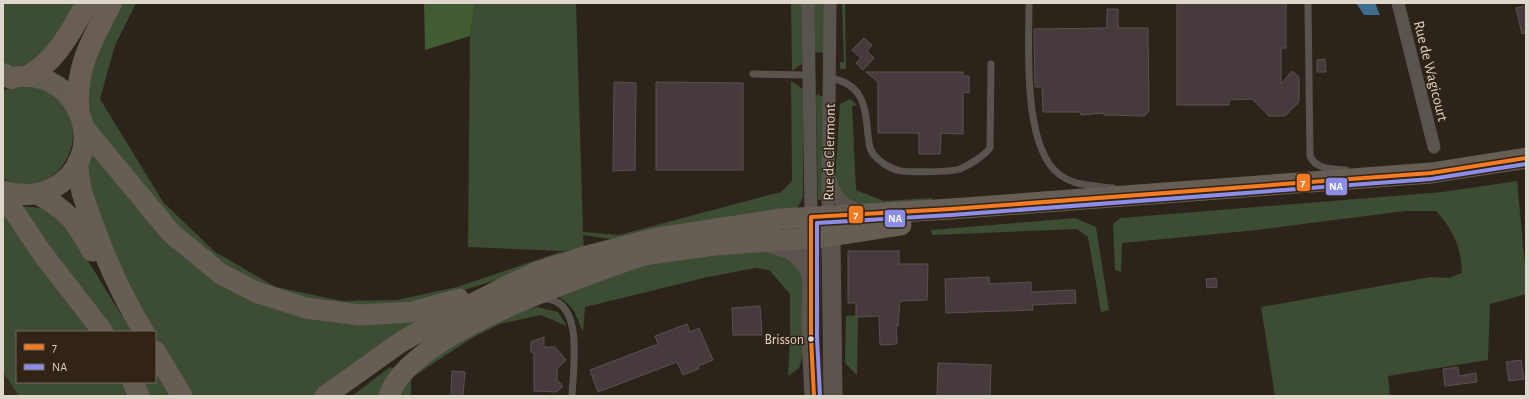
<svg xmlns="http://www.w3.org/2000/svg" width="1529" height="399" viewBox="0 0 1529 399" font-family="'Alegreya Sans',sans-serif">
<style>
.industrial{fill:#342d1d}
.green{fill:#3c4d33}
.forest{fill:#415b32}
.water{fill:#3f6d8e}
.building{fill:#463a3d;stroke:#5a5251}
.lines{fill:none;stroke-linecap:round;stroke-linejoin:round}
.lane{stroke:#5a544e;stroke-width:7}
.street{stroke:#5a544e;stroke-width:13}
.secondary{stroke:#5c554e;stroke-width:19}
.primary{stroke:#665d54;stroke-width:21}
.highway{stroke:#685e54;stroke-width:22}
.bus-1-casing{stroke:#322415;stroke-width:7}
.bus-2-casing{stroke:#322415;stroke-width:7}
.bus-1{stroke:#f47b21;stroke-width:4}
.bus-2{stroke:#8b8de8;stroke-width:4}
.bus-dot{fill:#dfd6cc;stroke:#322415;stroke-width:1.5}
.labels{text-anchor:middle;stroke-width:3;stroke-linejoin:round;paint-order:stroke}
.bus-label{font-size:14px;fill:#dfd6cc;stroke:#322415;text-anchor:end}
.street-label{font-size:15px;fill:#dfd6cc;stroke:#322415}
.line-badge{stroke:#322415;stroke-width:1.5}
.badge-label{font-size:11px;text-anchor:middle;font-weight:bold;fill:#fff}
</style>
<rect width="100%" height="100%" fill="#2c241b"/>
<!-- industrial -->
<path class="industrial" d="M3 372 19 396H3Z"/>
<!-- green -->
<g class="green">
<path d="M75 3C62 27 37 78 3 64V4Z"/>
<path d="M120 3H136L115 45 100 99 163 202 215 252 276 287 342 301 397 300 457 287 563 251 468 247 470 36 475 3H576L583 232 619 235 781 192 792 181 791 81 803 89V197L798 207 784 214 617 240 583 235 584 247 564 251 516 274 454 293 363 311 281 294 224 267 190 242 97 136 86 105 84 87 97 50Z"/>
<path d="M791 3H802L803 63 792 71Z"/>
<path d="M814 3H826V53L814 52Z"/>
<path d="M842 3H845L846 69H840V62H844Z"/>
<path d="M25 85C31 87 40 87 46 90 103 123 61 207 3 179V90Z"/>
<path d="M817 94 823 97 825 200H818L816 98Z"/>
<path d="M850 99 857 105 852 106 856 190 884 201 932 198V201L871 207 848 202 835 181 840 104Z"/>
<path d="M93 148 230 286 421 322 314 396H191L155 337V332H152L128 292 85 176Z"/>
<path d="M1517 181 1526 276V294L1490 304 1488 360 1388 376 1390 396H1275L1261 307 1431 277 1449 278 1462 273C1461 246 1453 230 1436 211H1405L1257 230 1122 243 1121 272 1115 270 1113 224 1120 218 1443 192Z"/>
<path d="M3 206 94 332H17V382H126L131 396H19L3 372Z"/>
<path d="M19 206 42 208 59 214 132 332H105Z"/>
<path d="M1075 218 1096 227 1109 310 1101 312 1088 237 1077 229 932 235 931 230Z"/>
<path d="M740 251 788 253 801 274 803 354 799 368 788 376 790 341V294L769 270 756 268 708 277 585 307 583 332C575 313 574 305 555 295L647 261Z"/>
<path d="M537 307 558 312 567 326 541 315 500 324 472 338 411 378V396H395L410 370 501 316Z"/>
<path d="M858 315 857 375 845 363 846 316Z"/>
<path d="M390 367 399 369 384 396H352Z"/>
<path d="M155 369 172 396H142L138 382H155Z"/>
</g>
<!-- forest -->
<path class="forest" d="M424 3H475L470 36 425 50Z"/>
<!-- water -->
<path class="water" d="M1356 3H1375L1380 15H1364Z"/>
<!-- building -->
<g class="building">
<path d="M1177 3H1286V48H1281V84L1292 71 1299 77V102L1285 116H1269L1252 99 1229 100V105H1177Z"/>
<path d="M1526 6V33L1522 34 1516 8Z"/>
<path d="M1107 9H1118V28H1148L1149 111 1144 116 1104 115 1103 113 1081 115 1080 112H1043L1042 87H1035L1034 29 1107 28Z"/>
<path d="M864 38 872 45 867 51 874 58 863 70 856 63 861 58 852 50Z"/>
<path d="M1325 59 1326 72H1317V60Z"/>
<path d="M866 72H963V76H969V93L963 92V134L941 133 940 154H919V133H878V82Z"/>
<path d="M614 82 636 83 635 170 613 171Z"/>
<path d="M656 82 743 83V170H656Z"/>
<path d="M848 251H899V264H928L927 300 900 301 898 326H896L897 344 880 345 879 316 856 317V303H848Z"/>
<path d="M989 277V284L1031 282V292L1075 290 1076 303 1032 305 1033 310 946 313 945 279Z"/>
<path d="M1216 278 1217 287 1207 288 1206 279Z"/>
<path d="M760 306 762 335H733L732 308Z"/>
<path d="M687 324 690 332 699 328 713 360 698 366 699 369 683 375 677 362 598 392 590 370 658 344 655 336Z"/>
<path d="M544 337V347H555L566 360 557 369V380L563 386 557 392 534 391V353L531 352V342Z"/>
<path d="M1521 360 1524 379 1509 381 1506 362Z"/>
<path d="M938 363 991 365 990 396H937Z"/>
<path d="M1458 367 1459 376 1476 373 1477 382 1445 386 1443 369Z"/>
<path d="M452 371 465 372 463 396H451Z"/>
</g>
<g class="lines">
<!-- lane -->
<g class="lane">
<path d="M1029 3C1029 45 1022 148 1060 175 1075 186 1095 186 1113 188"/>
<path d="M1308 3 1310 156C1316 170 1333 169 1346 170"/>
<path d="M753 74 809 75"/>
<path d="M831 78C864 85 865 106 868 135 869 143 869 150 874 155 879 161 889 168 897 170 906 173 951 172 960 169 969 165 984 156 990 148L991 64"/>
<path d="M544 299C585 298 573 370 572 396"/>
</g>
<!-- street -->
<g class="street">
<path d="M808 3 811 217"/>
<path d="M1398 3 1434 147"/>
<path d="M830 180C834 197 844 207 861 211"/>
<path d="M828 217 830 3"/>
</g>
<!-- secondary -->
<g class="secondary">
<path d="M829 222 831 237 833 396"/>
<path d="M811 223V338L814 396"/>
<path d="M766 243C788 247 805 254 811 277"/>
</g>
<!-- primary -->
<g class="primary">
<path d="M84 128 171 233 221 274 256 292 306 308 359 315 412 312 459 299"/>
<path d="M78 162C78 188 87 208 96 232 109 267 124 300 144 332"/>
<path d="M3 191C19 196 36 196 51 189 112 159 82 67 15 77"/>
<path d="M37 194C68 210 75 221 92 251"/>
<path d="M3 195 42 253 103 332"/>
<path d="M636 256 714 245 825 237 901 225"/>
<path d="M155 351 182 396"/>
<path d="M133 382 139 396"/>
<path d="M325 396 401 342 433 324 507 286 537 272 583 257 658 238 781 219 951 209 1431 173 1526 158"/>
<path d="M389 396C409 333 584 276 644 255"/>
</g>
<!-- highway -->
<g class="highway">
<path d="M3 74 11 78"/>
<path d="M27 76C56 63 72 29 87 3"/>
<path d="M78 109C76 65 92 41 111 3"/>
</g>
<defs>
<path id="bus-1" d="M814 396 811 338V217L951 209 1431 173 1526 158"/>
<path id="bus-2" d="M820 396 817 338V223L951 215 1431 179 1526 164"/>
</defs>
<!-- bus-1 casing -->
<use href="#bus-1" class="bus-1-casing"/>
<!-- bus-2 casing -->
<use href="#bus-2" class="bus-2-casing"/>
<!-- bus-1 -->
<use href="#bus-1" class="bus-1"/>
<!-- bus-2 -->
<use href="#bus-2" class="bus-2"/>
</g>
<!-- markers -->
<circle class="bus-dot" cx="811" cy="339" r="3.5"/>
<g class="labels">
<!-- bus labels -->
<g class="bus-label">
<text x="804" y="344">Brisson</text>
</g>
<!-- street labels -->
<g class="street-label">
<text transform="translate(1431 71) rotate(76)" y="5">Rue de Wagicourt</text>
<text transform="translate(829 152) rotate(-89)" y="5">Rue de Clermont</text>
</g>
</g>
<g class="line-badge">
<rect x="1296" y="173" width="15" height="19" rx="4" fill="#f47b21"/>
<rect x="1325" y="177" width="23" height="19" rx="4" fill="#8b8de8"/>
<rect x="848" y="205" width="16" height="19" rx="4" fill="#f47b21"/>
<rect x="884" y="209" width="22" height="19" rx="4" fill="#8b8de8"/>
</g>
<g class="badge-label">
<text x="1303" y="186">7</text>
<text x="1336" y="190">NA</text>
<text x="856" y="218">7</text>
<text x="895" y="222">NA</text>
</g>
<!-- border -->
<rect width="1529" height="399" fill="none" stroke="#dfd6cc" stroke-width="8"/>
<!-- legend -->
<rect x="16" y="331" width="140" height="52" fill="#322415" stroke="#776b5e"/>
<rect x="24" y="344" width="20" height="6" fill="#f47b21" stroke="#776b5e"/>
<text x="52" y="351" font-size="12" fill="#dfd6cc">7</text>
<rect x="24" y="364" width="20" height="6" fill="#8b8de8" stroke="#776b5e"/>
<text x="52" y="371" font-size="12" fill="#dfd6cc">NA</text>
</svg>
